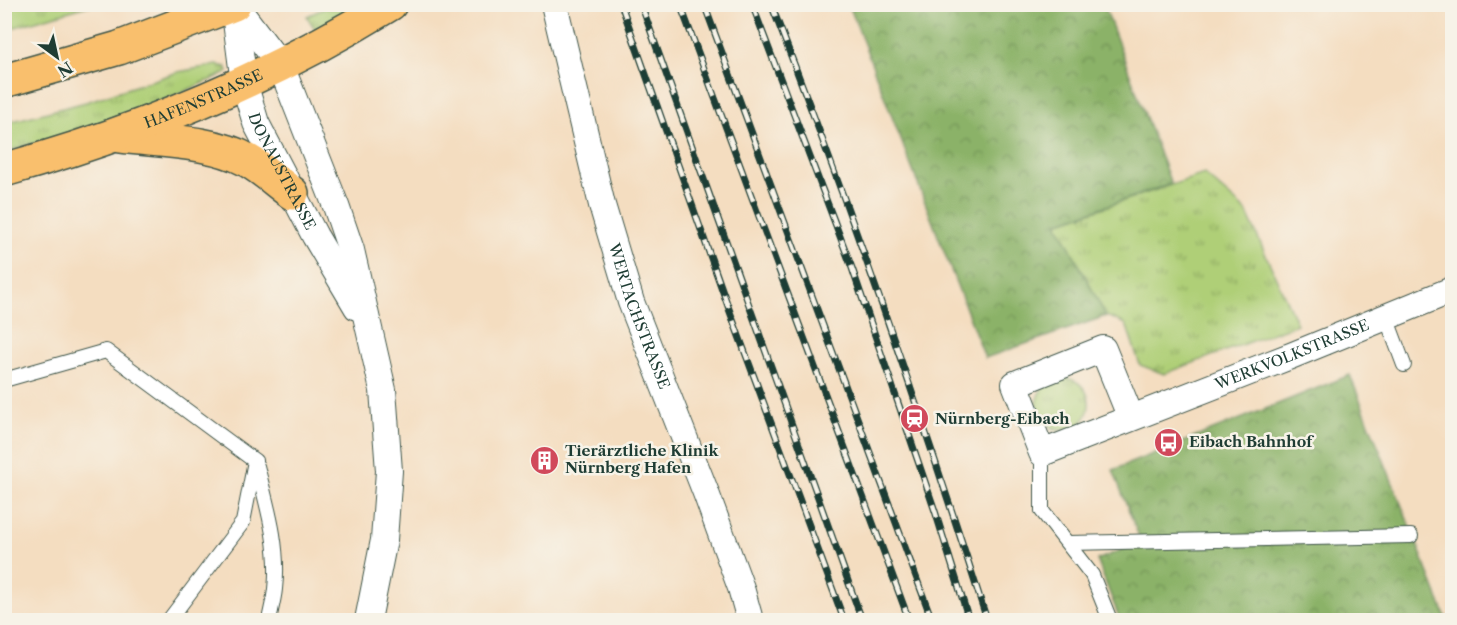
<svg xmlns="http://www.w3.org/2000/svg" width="1457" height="625" viewBox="0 0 1457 625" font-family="'Libre Caslon Text',serif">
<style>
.grass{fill:url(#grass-tufts);stroke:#678656;stroke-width:1.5}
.forest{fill:url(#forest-crowns);stroke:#55784e;stroke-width:1.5}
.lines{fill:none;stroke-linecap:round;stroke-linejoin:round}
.service-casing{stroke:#3f5549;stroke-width:16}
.minor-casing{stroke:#3f5549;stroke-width:28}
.primary-casing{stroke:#3f5549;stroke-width:36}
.service{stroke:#fff;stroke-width:14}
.minor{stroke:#fff;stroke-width:26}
.primary{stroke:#f9bf6d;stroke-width:33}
.rail-casing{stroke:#1f3d34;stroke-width:7}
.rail{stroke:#f7f3e8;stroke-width:4.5;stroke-dasharray:14;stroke-linecap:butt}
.labels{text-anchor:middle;stroke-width:5;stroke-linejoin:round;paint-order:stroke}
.street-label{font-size:15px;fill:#1f3d34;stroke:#f7f3e8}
.poi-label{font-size:15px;font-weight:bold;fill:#1f3d34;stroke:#f7f3e8;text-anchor:start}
</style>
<defs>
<pattern id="grass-tufts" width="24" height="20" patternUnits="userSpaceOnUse" patternTransform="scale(1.5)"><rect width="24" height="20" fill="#afcf77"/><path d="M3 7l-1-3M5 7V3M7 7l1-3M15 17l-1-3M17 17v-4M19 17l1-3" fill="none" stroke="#8ea962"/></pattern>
<pattern id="forest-crowns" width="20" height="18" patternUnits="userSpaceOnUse" patternTransform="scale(1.5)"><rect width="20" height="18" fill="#8bb268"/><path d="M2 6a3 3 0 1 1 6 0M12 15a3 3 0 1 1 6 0" fill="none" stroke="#719256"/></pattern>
</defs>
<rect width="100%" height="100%" fill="#f7f3e8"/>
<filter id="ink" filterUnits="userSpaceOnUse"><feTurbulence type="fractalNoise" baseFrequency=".0167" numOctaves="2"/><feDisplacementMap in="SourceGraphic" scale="12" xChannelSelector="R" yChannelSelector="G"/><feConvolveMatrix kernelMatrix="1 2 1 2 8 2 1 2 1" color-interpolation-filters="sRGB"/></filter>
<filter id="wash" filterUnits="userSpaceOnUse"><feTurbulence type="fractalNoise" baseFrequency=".008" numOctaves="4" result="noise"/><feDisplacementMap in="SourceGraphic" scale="24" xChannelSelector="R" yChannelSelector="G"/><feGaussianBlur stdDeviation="1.35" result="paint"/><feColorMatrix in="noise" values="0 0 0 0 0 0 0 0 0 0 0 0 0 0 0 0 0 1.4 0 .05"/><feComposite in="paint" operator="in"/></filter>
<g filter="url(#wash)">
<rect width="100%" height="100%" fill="#f4ddc0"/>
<!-- grass -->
<g class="grass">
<path d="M5 4H91V5L5 30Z"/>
<path d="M332 5H359L315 30 307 16Z"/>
<path d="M217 65 226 67 228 71 224 74 155 104 74 132 5 152V123L86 102 178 72Z"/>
<path d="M1204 174 1246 211 1297 324 1164 374 1140 365 1126 324 1106 316 1057 223Z"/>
<circle cx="1063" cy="404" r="26"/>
</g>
<!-- forest -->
<g class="forest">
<path d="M849 5H1104L1171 184 1057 223 1106 316 985 358Z"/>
<path d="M1350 375 1447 620H1120L1097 560 1141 542 1113 470Z"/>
</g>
</g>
<g filter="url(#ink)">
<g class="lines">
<defs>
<g id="service">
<path d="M1386 317 1404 365"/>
<path d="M4 380 106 351 255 461 243 522 169 620"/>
<path d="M1042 453V511L1092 575 1110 620"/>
<path d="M257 466C267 505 280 547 275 589 274 599 271 610 269 620"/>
<path d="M1068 543 1411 536"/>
</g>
<g id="minor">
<path d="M234 4 281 66 336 206 351 250 383 390 389 471 384 540 368 620"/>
<path id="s1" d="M554 4 602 205 631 302 706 493 741 588 750 620"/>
<path id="s2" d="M234 6 244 83 256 123 315 236 357 307"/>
<path id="s3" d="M1131 418 1103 349 1015 384 1042 453 1293 355 1452 290"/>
</g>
<g id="primary">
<path d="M4 81 119 48 234 4"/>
<path d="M120 136C158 141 214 141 247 160 263 169 277 182 292 193"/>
<path id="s4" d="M4 170C140 132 270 78 390 4"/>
</g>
</defs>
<!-- service casing -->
<use href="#service" class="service-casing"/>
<!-- minor casing -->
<use href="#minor" class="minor-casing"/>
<!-- primary casing -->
<use href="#primary" class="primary-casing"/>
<!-- service -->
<use href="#service" class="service"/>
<!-- minor -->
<use href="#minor" class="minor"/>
<!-- primary -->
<use href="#primary" class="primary"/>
<defs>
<g id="rail">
<path d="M621 4 729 309 844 620"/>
<path d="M641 4 862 620"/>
<path d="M680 4 909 620"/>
<path d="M704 4 932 620"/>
<path d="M752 4 852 268 935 511 969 620"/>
<path d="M771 4C850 207 921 413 987 620"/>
</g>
</defs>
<!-- rail casing -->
<use href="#rail" class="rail-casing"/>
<!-- rail -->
<use href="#rail" class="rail"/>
</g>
</g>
<!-- icons -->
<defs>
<symbol id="station-disc" viewBox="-11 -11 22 22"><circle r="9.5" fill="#d1495b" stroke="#f7f3e8"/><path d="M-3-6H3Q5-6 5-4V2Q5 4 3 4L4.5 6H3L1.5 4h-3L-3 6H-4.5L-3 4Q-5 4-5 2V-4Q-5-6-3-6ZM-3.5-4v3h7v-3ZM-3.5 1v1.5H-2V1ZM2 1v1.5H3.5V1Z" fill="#fff"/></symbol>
<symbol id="bus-disc" viewBox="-11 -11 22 22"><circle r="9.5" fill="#d1495b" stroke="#f7f3e8"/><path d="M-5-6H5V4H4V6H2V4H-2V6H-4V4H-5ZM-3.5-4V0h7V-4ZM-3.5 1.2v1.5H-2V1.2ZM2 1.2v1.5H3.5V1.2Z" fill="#fff"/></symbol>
<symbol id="building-disc" viewBox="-11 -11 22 22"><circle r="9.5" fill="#d1495b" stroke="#f7f3e8"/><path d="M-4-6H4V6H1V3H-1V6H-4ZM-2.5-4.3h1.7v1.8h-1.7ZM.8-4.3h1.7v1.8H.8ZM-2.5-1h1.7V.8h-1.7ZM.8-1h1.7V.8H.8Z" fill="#fff"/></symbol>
</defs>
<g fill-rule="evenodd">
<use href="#station-disc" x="898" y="402" width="33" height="33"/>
<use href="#bus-disc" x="1152" y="426" width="33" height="33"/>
<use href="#building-disc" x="528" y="444" width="33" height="33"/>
</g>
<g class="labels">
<!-- street labels -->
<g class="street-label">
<text dy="5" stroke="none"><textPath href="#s4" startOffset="212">HAFENSTRASSE</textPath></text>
<text dy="5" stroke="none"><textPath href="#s2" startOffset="174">DONAUSTRASSE</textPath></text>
<text dy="5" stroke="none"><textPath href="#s1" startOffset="324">WERTACHSTRASSE</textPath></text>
<text dy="5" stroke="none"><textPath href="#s3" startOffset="512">WERKVOLKSTRASSE</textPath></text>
</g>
<!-- poi labels -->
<g class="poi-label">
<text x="935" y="424">Nürnberg-Eibach</text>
<text x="1189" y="447">Eibach Bahnhof</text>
<text x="565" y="456">Tierärztliche Klinik<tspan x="565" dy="17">Nürnberg Hafen</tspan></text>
</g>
</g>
<!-- margin -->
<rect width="1457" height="625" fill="none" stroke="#f7f3e8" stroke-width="24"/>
<!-- north arrow -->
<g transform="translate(57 57) rotate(147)" stroke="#f7f3e8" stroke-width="4.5" paint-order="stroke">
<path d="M0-4.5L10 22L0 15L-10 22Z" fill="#1f3d34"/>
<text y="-9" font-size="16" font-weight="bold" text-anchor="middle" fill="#1f3d34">N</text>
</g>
</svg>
